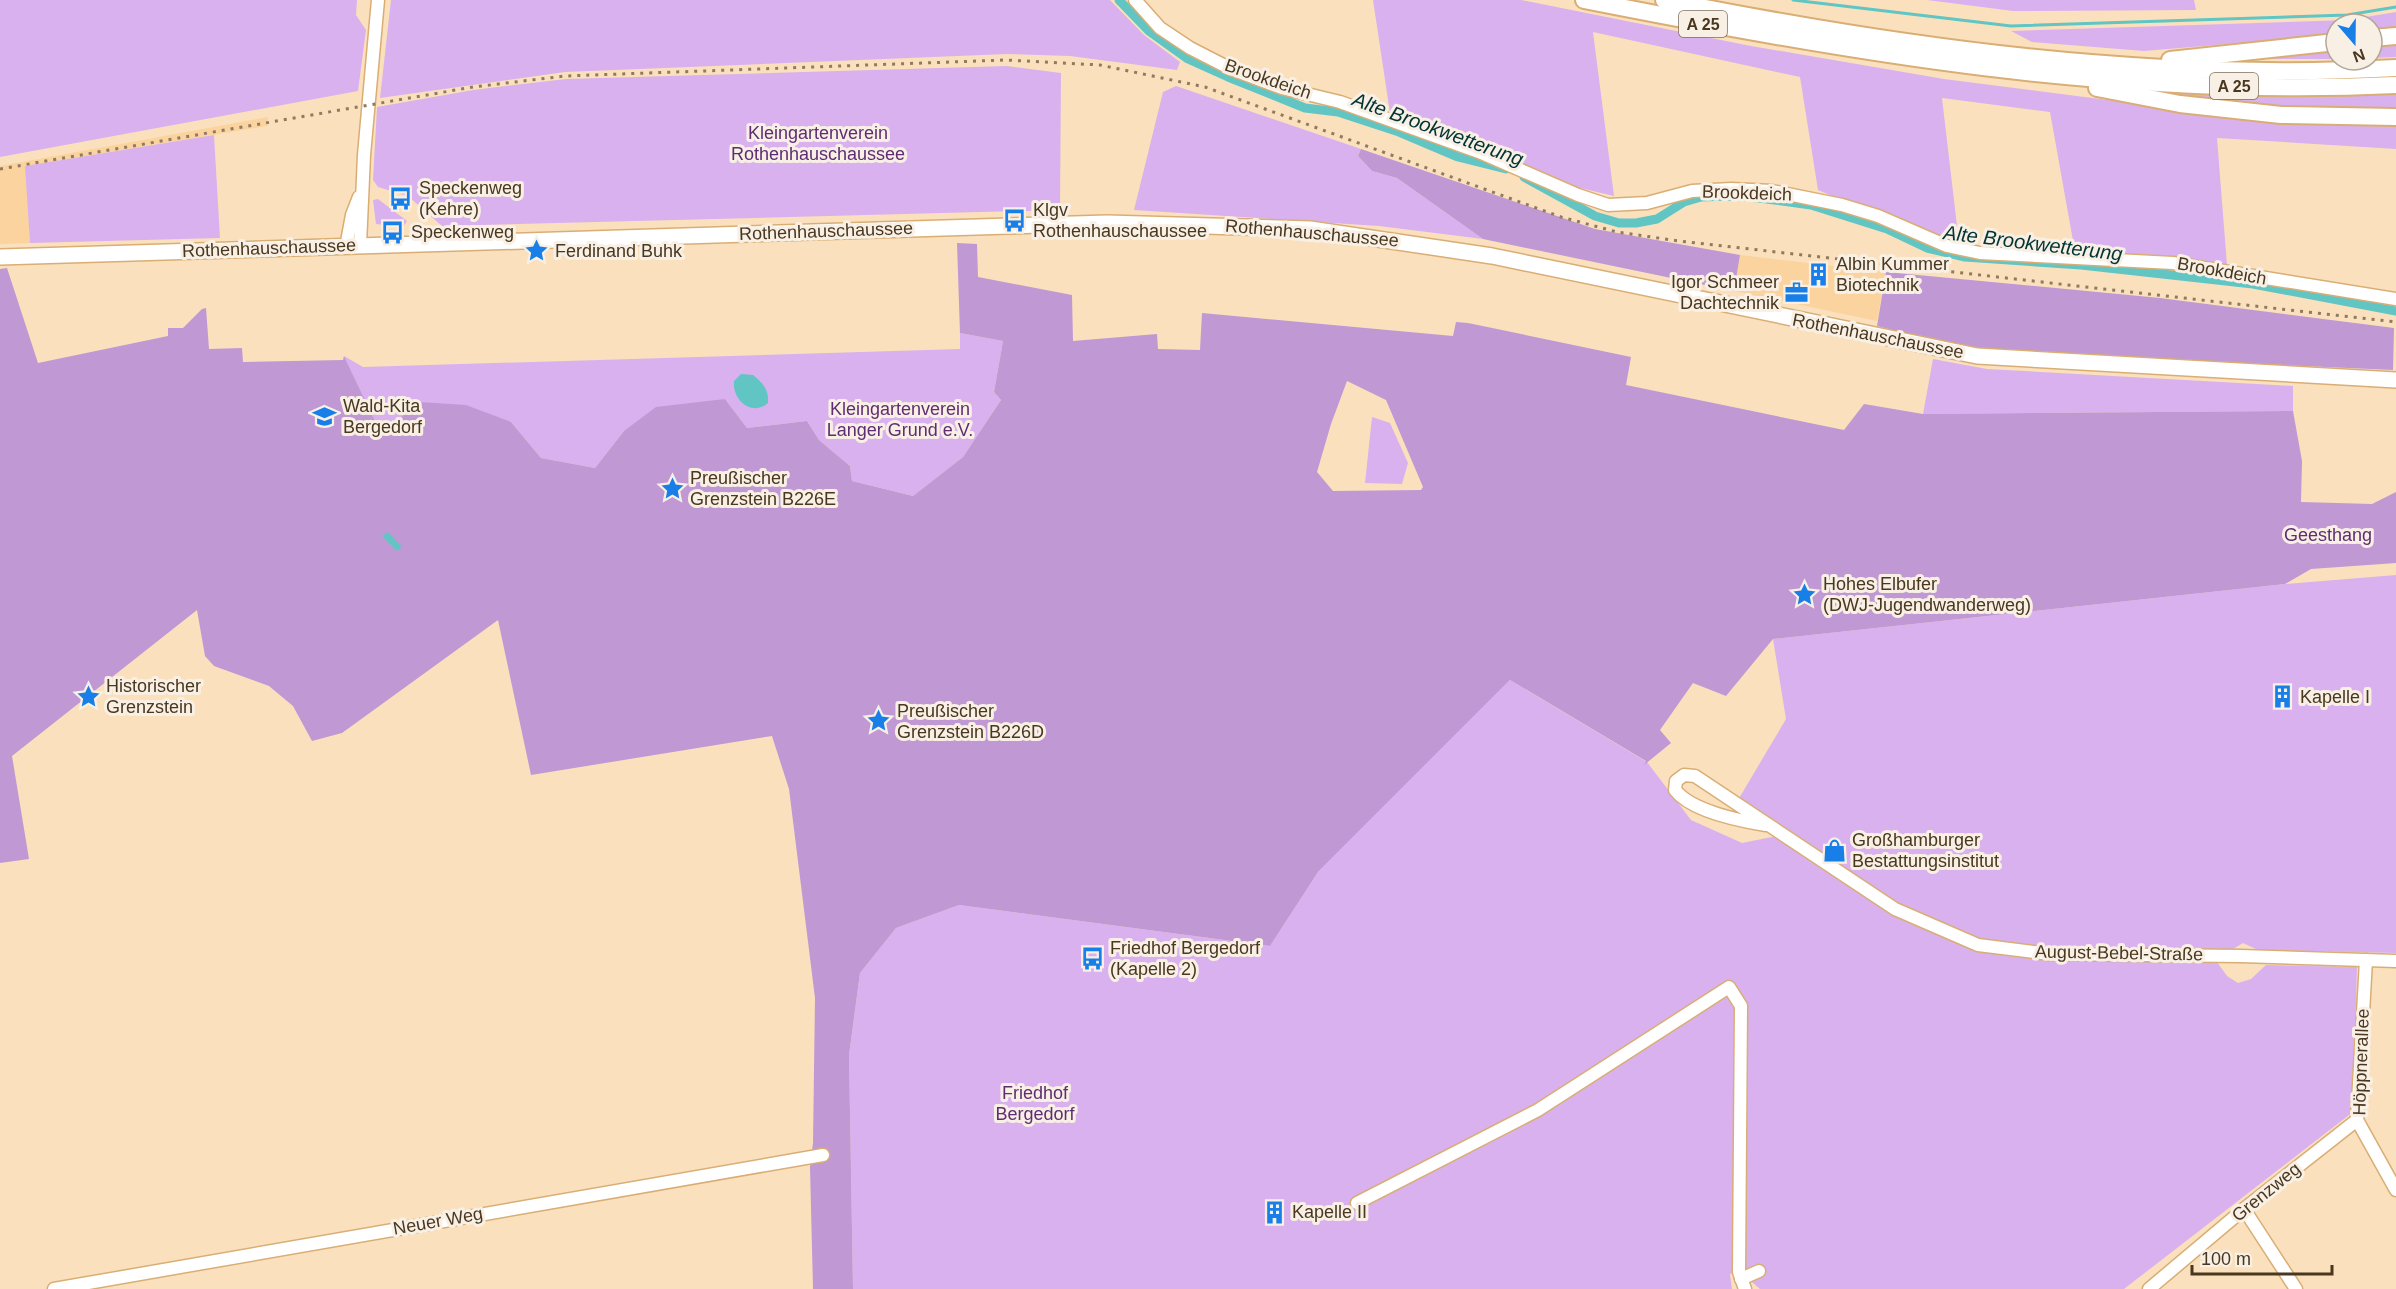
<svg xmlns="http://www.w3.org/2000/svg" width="2396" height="1289" viewBox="0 0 2396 1289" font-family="Helvetica,sans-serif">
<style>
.built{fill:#fbd39f}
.green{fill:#d9b1ee}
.forest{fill:#bf98d4;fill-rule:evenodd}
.water{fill:#61c5c3}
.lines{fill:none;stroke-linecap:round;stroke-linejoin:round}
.stream{stroke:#61c5c3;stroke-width:3}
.canal{stroke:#61c5c3;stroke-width:9}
.minor-casing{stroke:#d9ae74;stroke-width:15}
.major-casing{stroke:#d9ae74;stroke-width:18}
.highway-casing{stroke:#d9ae74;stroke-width:20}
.minor{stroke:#fff;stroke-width:12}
.major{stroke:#fff;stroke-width:15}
.highway{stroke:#fff;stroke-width:16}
.rail{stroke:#907b5e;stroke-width:3;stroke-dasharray:3 6;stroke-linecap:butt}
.labels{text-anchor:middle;stroke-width:6;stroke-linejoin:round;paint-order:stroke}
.shield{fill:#f9f0e5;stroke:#7e6e5a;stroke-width:1.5}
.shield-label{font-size:16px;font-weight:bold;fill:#49371f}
.street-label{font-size:18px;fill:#49371f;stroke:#f9f0e5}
.park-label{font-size:18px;fill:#5e2d74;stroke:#f9f0e5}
.poi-label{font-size:18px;fill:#49371f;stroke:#f9f0e5;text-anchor:start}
.water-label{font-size:20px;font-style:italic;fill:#023434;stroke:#f9f0e5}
</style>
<rect width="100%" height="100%" fill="#fbe0bd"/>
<!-- built -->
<g class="built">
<path d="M268 117 267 126 26 166 30 243 0 244V166Z"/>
<path d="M1740 255 1886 272 1877 321 1734 291Z"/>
</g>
<!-- green -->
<g class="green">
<path d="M0 0H357L356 15 366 30 358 91 0 157Z"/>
<path d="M391 0H1110L1144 35 1180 62 1177 70 1070 56 1007 54 565 72 380 98Z"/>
<path d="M1373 0H1521L1751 46 1944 79 2225 115 2396 123V149L2217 138 2227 265 2171 256 2075 252 2050 112 1942 98 1959 243 1930 237 1818 190 1800 77 1593 32 1614 196 1580 188 1482 146 1390 113Z"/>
<path d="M1927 0H2194L2196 10 2013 11Z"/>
<path d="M2396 12V30L2372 32V24H2336V35L2144 51 2032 42 2011 31 2347 20Z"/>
<path d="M2396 43V57L2372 58V44Z"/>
<path d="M2336 48V59H2266L2256 55Z"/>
<path d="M1007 66 1061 73 1060 210 442 226 408 196 378 187 373 180 377 107 473 90 566 79Z"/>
<path d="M1176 86 1361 149 1358 156 1372 171 1397 178 1483 239 1379 226 1134 210 1163 92Z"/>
<path d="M2170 93 2295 97 2396 94V110C2320 111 2246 106 2170 96Z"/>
<path d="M214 135 220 238 30 243 25 166Z"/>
<path d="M378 199 407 221 403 227 376 224 373 200Z"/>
<path d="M960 333 1003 341 994 392 1001 400 963 457 913 496 852 481 850 466 819 440 807 421 747 428 725 399 624 431 595 468 541 458 511 422 419 402 381 435 344 356 363 367 960 349Z"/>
<path d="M1933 359 1987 369 2293 386V411L1923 414Z"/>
<path d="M1372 417 1390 423 1408 463 1402 484 1365 483Z"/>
<path d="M2396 575V953L2258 950 2243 943 2228 952 2051 949 1980 940 1895 904 1738 800 1786 719 1773 639 2285 584Z"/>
<path d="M1510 680 1647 762 1691 820 1742 843 1777 836 1978 951 2048 960 2217 962 2227 976 2238 983 2251 979 2266 965 2357 967 2353 1112 2124 1289H1760L1746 1277 1743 1271 1730 1274 1732 1289H853L849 1055 860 973 896 928 959 905 1270 946 1318 872Z"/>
</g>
<!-- forest -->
<g class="forest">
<path d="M1361 149 1595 229 1740 255 1734 291 1483 239 1397 178 1372 171 1358 156Z"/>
<path d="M957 243 977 244 978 277 1072 295 1073 341 1157 334 1158 349 1200 350 1202 313 1453 336 1456 322 1468 323 1631 357 1626 385 1844 430 1864 404 1923 414 2293 411 2302 461 2301 502 2372 504 2396 492V563L2311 569 2285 584 1773 639 1726 696 1693 683 1660 730 1671 743 1644 765 1646 761 1510 680 1318 872 1270 946 959 905 896 928 860 973 849 1055 853 1289H813L810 1167 813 1143 815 998 789 789 772 736 531 775 498 620 342 733 312 741 293 706 269 686 214 666 205 656 197 610 12 756 29 859 0 863V269L7 268 38 363 168 336V328H183L202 309 206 308 209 349 242 348 243 362 343 360 344 356 381 434 419 402 466 405 511 422 541 458 595 468 624 431 656 407 725 399 747 428 807 421 819 440 850 466 852 481 913 496 963 457 1001 400 994 392 1003 341 960 333ZM1347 381 1386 400 1423 487 1421 490 1333 491 1317 472 1331 424Z"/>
<path d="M1886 272 2160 298 2394 328 2393 370 2015 353 1943 343 1877 326Z"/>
</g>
<!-- water -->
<g class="water">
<path d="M741 374 753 375C763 383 769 390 768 403 752 417 732 400 734 381Z"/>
<path d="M388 532 402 547 397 551 382 536Z"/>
</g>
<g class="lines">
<!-- stream -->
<path class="stream" d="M1793 0 2011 26 2347 15 2396 7"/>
<!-- canal -->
<g class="canal">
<path d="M1119 0 1149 31 1188 59 1228 77 1305 108 1338 112 1399 132 1458 157 1506 169"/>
<path d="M1524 177 1595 216 1619 223H1636L1657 219 1684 202 1701 197 1730 196 1759 198 1811 205 1887 229 1927 248 1965 257 2081 265 2253 284 2396 311"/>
</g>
<defs>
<g id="minor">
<path d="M1135 0 1160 28 1190 48 1231 69 1282 88 1340 102 1479 152 1578 195 1608 205 1647 203 1692 191 1731 189 1772 191 1842 205 1878 216 1947 246 1980 253 2173 263 2396 299"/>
<path d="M360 245 364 155 378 0"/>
<path d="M346 247 352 215 359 197"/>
<path d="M1766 825C1741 821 1691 811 1675 790L1676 781 1684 775 1695 776 1895 909 1978 945 2050 954 2241 956 2396 961"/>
<path d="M2366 960 2357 1120 2396 1190"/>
<path d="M1357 1203 1538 1110 1729 987 1741 1006 1739 1272 1745 1289"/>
<path d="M2244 1209 2296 1289"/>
<path d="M1741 1279 1759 1271"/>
<path d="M54 1289 823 1155"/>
<path d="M2149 1289 2244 1209 2357 1120"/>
</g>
<path id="major" d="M0 257 1107 223 1310 229 1492 256 1977 356 2396 380"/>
<g id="highway">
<path d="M1584 0C1856 54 2117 98 2396 85"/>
<path d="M1664 0C1905 48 2150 82 2396 68"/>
<path d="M2372 38 2396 36"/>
<path d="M2170 60 2336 42"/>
<path d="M2097 88 2180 104 2281 115 2396 117"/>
</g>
</defs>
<!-- minor casing -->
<use href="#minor" class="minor-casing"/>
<!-- major casing -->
<use href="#major" class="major-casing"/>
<!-- highway casing -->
<use href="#highway" class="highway-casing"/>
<!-- minor -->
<use href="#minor" class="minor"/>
<!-- major -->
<use href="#major" class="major"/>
<!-- highway -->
<use href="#highway" class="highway"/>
<!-- rail -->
<path class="rail" d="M0 169 473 87 565 76 1006 60 1100 65 1205 87 1561 217 1617 232 1679 241 2396 322"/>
</g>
<!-- icons -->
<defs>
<symbol id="bus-bare" viewBox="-9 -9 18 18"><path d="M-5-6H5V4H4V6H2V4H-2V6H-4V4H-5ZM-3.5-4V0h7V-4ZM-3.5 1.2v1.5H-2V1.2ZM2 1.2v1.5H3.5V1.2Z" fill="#177fe7" stroke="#f9f0e5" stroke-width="2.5" paint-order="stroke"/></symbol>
<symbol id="sight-bare" viewBox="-9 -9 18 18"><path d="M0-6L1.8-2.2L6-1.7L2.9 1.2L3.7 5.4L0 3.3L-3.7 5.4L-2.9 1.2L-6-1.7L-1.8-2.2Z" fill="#177fe7" stroke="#f9f0e5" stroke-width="2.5" paint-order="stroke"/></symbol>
<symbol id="building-bare" viewBox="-9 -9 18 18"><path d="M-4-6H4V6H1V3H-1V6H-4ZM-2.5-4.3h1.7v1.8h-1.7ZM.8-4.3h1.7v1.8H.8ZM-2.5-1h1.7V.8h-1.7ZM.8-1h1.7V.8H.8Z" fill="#177fe7" stroke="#f9f0e5" stroke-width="2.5" paint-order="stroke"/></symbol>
<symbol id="office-bare" viewBox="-9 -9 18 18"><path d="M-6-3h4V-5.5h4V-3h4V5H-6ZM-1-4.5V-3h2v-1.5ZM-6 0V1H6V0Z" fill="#177fe7" stroke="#f9f0e5" stroke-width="2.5" paint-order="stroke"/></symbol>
<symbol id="school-bare" viewBox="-9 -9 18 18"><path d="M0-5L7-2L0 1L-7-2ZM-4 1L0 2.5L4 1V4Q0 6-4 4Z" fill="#177fe7" stroke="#f9f0e5" stroke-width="2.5" paint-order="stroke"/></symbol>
<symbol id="shop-bare" viewBox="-9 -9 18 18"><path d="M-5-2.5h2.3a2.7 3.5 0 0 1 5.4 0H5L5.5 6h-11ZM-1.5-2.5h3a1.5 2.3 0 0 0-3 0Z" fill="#177fe7" stroke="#f9f0e5" stroke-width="2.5" paint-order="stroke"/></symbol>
</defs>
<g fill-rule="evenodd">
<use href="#bus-bare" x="384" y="182" width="33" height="33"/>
<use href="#bus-bare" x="998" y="204" width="33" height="33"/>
<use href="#bus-bare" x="376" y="216" width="33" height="33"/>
<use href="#sight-bare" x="520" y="234" width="33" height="33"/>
<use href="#building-bare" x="1802" y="258" width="33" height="33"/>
<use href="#office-bare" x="1780" y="276" width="33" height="33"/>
<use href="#school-bare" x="308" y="400" width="33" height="33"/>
<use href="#sight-bare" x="656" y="472" width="33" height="33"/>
<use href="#sight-bare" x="1788" y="578" width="33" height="33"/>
<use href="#sight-bare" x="72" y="680" width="33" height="33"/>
<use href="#building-bare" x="2266" y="680" width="33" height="33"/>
<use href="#sight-bare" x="862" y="704" width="33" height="33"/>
<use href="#shop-bare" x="1818" y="834" width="33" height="33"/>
<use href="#bus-bare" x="1076" y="942" width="33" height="33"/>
<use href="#building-bare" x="1258" y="1196" width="33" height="33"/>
</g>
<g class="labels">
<!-- shield labels -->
<g class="shield">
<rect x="1679" y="11" width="48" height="26" rx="4.5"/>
<rect x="2210" y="73" width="48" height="26" rx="4.5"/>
</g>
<g class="shield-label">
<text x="1703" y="30">A 25</text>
<text x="2234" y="92">A 25</text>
</g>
<!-- street labels -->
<g class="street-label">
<text transform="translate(1268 79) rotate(19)" y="6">Brookdeich</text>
<text transform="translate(1747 193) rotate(2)" y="6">Brookdeich</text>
<text transform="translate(826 231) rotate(-2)" y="6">Rothenhauschaussee</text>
<text transform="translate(1312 233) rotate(5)" y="6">Rothenhauschaussee</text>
<text transform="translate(269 248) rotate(-2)" y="6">Rothenhauschaussee</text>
<text transform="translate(2222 271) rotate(10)" y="6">Brookdeich</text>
<text transform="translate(1878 336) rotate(11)" y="6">Rothenhauschaussee</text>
<text transform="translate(2119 953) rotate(1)" y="6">August-Bebel-Straße</text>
<text transform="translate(2361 1062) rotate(-88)" y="6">Höppnerallee</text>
<text transform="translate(2266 1192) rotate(-39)" y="6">Grenzweg</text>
<text transform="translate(438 1221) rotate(-10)" y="6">Neuer Weg</text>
</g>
<!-- park labels -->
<g class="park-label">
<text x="818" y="139">Kleingartenverein<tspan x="818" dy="21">Rothenhauschaussee</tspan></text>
<text x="900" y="415">Kleingartenverein<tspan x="900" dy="21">Langer Grund e.V.</tspan></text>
<text x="2328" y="541">Geesthang</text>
<text x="1035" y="1099">Friedhof<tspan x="1035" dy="21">Bergedorf</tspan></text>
</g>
<!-- poi labels -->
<g class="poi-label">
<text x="419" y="194">Speckenweg<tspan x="419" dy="21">(Kehre)</tspan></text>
<text x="1033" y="216">Klgv<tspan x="1033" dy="21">Rothenhauschaussee</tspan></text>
<text x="411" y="238">Speckenweg</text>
<text x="555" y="257">Ferdinand Buhk</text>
<text x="1836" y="270">Albin Kummer<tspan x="1836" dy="21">Biotechnik</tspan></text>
<text x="1779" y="288" text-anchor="end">Igor Schmeer<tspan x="1779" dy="21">Dachtechnik</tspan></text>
<text x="343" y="412">Wald-Kita<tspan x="343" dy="21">Bergedorf</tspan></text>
<text x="690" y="484">Preußischer<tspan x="690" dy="21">Grenzstein B226E</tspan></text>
<text x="1823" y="590">Hohes Elbufer<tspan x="1823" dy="21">(DWJ-Jugendwanderweg)</tspan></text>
<text x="106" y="692">Historischer<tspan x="106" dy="21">Grenzstein</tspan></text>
<text x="2300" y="703">Kapelle I</text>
<text x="897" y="717">Preußischer<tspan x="897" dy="21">Grenzstein B226D</tspan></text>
<text x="1852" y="846">Großhamburger<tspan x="1852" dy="21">Bestattungsinstitut</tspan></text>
<text x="1110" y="954">Friedhof Bergedorf<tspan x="1110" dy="21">(Kapelle 2)</tspan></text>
<text x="1292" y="1218">Kapelle II</text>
</g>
<!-- water labels -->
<g class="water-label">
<text transform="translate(1438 129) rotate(20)" y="7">Alte Brookwetterung</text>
<text transform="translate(2033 243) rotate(7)" y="7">Alte Brookwetterung</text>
</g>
</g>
<!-- north arrow -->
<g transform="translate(2354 42) rotate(160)"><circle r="28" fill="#f9f0e5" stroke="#b3a696" stroke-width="1.5"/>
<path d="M0-4.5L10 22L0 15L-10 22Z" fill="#177fe7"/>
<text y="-9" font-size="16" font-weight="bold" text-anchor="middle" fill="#49371f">N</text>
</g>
<!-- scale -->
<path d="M2192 1265v9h140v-9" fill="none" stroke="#49371f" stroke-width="3"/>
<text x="2201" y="1265" font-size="18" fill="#49371f" stroke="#f9f0e5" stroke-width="4.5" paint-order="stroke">100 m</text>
</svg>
